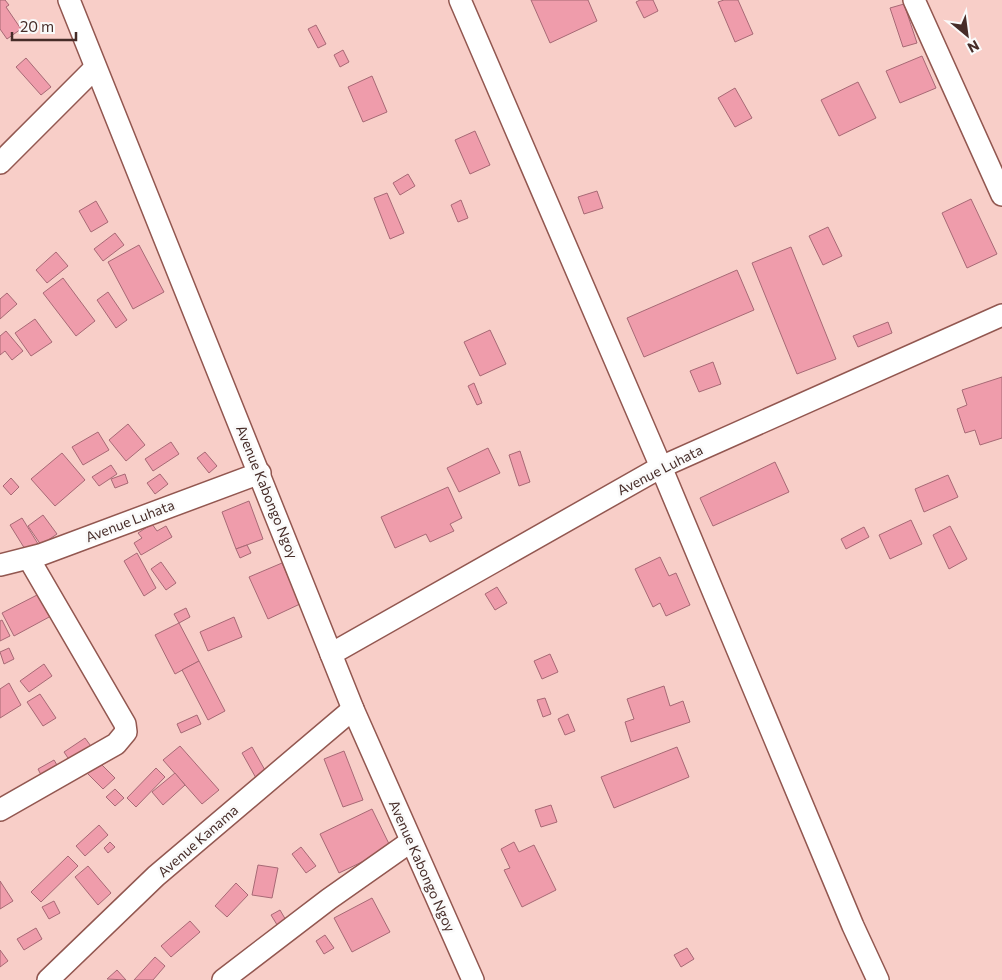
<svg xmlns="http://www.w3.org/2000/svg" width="1002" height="980" viewBox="0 0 1002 980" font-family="Commissioner,sans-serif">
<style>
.building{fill:#ef9cab;stroke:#a76975}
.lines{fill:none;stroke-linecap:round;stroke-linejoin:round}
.minor-casing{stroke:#925750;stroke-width:24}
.minor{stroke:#fff;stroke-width:21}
.labels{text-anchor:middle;stroke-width:5;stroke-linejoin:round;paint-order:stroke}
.street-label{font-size:14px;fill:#462c28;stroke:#fafafa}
</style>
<rect width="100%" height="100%" fill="#f8cec8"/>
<!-- building -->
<g class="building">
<path d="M0 0H5L9 5 6 7 21 29 7 39 0 29Z"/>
<path d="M531 0H588L597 21 550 43Z"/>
<path d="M640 0H653L658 11 644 18 636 2Z"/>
<path d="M724 0H738L753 34 735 42 718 2Z"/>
<path d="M904 4 917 43 903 47 890 8Z"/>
<path d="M316 25 326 44 318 48 308 29Z"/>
<path d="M343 50 349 62 340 67 334 55Z"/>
<path d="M922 56 936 88 900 103 886 71Z"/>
<path d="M26 58 51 87 41 95 16 67Z"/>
<path d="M372 76 387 112 363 122 348 87Z"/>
<path d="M858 82 876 118 839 136 821 100Z"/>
<path d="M735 88 752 118 735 127 718 98Z"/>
<path d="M475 131 490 165 470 174 455 140Z"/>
<path d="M408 174 415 186 400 195 393 183Z"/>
<path d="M597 191 603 208 584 214 578 197Z"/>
<path d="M387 193 404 233 390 239 374 198Z"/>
<path d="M971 199 997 254 967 268 942 213Z"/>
<path d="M461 200 468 218 458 222 451 205Z"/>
<path d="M96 201 108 222 91 232 79 211Z"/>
<path d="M828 227 842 256 823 265 809 236Z"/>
<path d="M115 233 124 245 103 261 94 249Z"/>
<path d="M139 245 164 292 133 309 108 262Z"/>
<path d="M791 247 836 359 797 374 752 263Z"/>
<path d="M56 252 68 266 47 283 36 270Z"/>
<path d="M737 270 754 310 644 357 627 318Z"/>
<path d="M63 278 95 321 76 336 43 293Z"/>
<path d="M108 292 127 320 116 328 97 300Z"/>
<path d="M7 293 17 304 0 319V299Z"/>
<path d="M35 319 52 342 31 356 15 333Z"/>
<path d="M888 322 892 333 858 347 853 336Z"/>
<path d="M490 330 506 364 480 376 464 342Z"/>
<path d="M6 331 23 351 12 360 5 351 0 355V336Z"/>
<path d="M713 362 721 384 699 392 690 371Z"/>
<path d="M1002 377V438L980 445 975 430 965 433 957 409 967 405 962 390Z"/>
<path d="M474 383 482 403 477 405 468 386Z"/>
<path d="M128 424 145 445 126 461 109 440Z"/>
<path d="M98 432 109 450 83 465 72 447Z"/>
<path d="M171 442 179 454 153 471 145 459Z"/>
<path d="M488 448 500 473 459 492 447 468Z"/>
<path d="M520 451 530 482 519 486 509 455Z"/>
<path d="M205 452 217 466 209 473 197 458Z"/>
<path d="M62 453 85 480 55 506 31 479Z"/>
<path d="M775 462 789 492 713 526 700 498Z"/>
<path d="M111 465 117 474 99 486 92 477Z"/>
<path d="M125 474 128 483 115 488 111 479Z"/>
<path d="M160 474 168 484 155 494 147 483Z"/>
<path d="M948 475 958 497 924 512 915 489Z"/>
<path d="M11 478 19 487 11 495 3 486Z"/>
<path d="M448 487 462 518 450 524 454 531 430 542 426 534 395 548 381 517Z"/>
<path d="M249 501 263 539 236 549 222 512Z"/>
<path d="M43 515 57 534 41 545 28 526Z"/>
<path d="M22 518 40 547 28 554 10 525Z"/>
<path d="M911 520 922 544 890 559 879 535Z"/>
<path d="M152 524 157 531 166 526 172 537 141 555 134 543 142 538 138 533Z"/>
<path d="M950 526 967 559 949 569 933 535Z"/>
<path d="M864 527 869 537 846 549 841 539Z"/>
<path d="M247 545 251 553 240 558 236 549Z"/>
<path d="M137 553 156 588 144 596 124 561Z"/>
<path d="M660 557 669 576 676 573 690 605 666 616 660 603 653 607 635 569Z"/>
<path d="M161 562 176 583 166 590 151 569Z"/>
<path d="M282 563 300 604 268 619 249 577Z"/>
<path d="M497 587 507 603 495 610 485 594Z"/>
<path d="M39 594 51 616 14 636 2 613Z"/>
<path d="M186 608 190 617 179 623 174 614Z"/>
<path d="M234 617 242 637 208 651 200 632Z"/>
<path d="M2 620 10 636 0 641V621Z"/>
<path d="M179 623 199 661 175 674 155 635Z"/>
<path d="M9 648 14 659 4 664 0 652Z"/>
<path d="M550 654 558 672 542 679 534 661Z"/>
<path d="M199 661 225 711 208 720 182 670Z"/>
<path d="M44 664 52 676 29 692 20 681Z"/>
<path d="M9 683 21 705 0 718V689Z"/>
<path d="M664 686 670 706 683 701 690 722 631 742 625 722 634 719 627 699Z"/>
<path d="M40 694 56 718 43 726 27 702Z"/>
<path d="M545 698 551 714 543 717 537 700Z"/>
<path d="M568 714 575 731 565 735 558 719Z"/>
<path d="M197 715 201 724 181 733 177 724Z"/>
<path d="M85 738 93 749 72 764 64 752Z"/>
<path d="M180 746 219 790 202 804 163 760Z"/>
<path d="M252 747 266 772 256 778 242 753Z"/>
<path d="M677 747 689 777 614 808 601 777Z"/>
<path d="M344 751 363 800 343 807 324 759Z"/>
<path d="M54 760 60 770 43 779 38 769Z"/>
<path d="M98 761 115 778 103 789 86 772Z"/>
<path d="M156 768 165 777 136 807 127 798Z"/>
<path d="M175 773 185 785 163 805 152 792Z"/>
<path d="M115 789 124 798 115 806 106 797Z"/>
<path d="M551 805 557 822 541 827 535 810Z"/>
<path d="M372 809 391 848 339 873 320 834Z"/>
<path d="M99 825 108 835 85 856 76 846Z"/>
<path d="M110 842 115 847 108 853 104 848Z"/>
<path d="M514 842 519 852 534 845 556 890 522 907 504 870 510 868 501 849Z"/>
<path d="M301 847 316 866 306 873 292 854Z"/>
<path d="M68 856 78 866 41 902 31 892Z"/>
<path d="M258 865 278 868 272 898 252 895Z"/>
<path d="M88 866 111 893 98 905 75 877Z"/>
<path d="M0 881 13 901 0 909Z"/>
<path d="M236 883 248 895 227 917 215 906Z"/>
<path d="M372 898 390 932 352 952 334 918Z"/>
<path d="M54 901 60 913 49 919 42 907Z"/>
<path d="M280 910 287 922 279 928 271 915Z"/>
<path d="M190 921 200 932 171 957 161 946Z"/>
<path d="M36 928 42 939 24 950 17 939Z"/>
<path d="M325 935 334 948 324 954 316 941Z"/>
<path d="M687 948 694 959 681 967 674 955Z"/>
<path d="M0 950 8 961 0 967Z"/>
<path d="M155 957 165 966 153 980H134Z"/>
<path d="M117 970 126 980 107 979Z"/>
</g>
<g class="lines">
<defs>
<g id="minor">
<path d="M69 0 353 709 473 980"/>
<path d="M460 0 661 467 853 926 878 980"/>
<path d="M914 0 1002 195"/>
<path d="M0 163 95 68"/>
<path d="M0 565 40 555 260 473"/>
<path d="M331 654 661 467 1002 315"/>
<path d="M0 810 116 744 126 732 125 724 29 559"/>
<path d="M48 980 156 876 353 709"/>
<path d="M223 980 329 899 410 842"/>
</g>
</defs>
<!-- minor casing -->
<use href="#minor" class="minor-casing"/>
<!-- minor -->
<use href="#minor" class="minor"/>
</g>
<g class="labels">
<!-- street labels -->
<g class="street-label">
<text transform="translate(660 470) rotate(-27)" y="5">Avenue Luhata</text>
<text transform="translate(267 492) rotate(68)" y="5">Avenue Kabongo Ngoy</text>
<text transform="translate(130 521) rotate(-21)" y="5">Avenue Luhata</text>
<text transform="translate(198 841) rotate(-41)" y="5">Avenue Kanama</text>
<text transform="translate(422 866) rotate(66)" y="5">Avenue Kabongo Ngoy</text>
</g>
</g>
<!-- north arrow -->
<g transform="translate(967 35) rotate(151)" stroke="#fafafa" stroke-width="4" paint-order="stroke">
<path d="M0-4L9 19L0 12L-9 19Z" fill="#462c28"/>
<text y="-8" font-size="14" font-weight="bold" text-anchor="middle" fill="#462c28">N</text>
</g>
<!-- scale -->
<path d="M12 32v8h64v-8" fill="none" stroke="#462c28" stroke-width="2.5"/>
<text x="20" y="32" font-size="15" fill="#462c28" stroke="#fafafa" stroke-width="4" paint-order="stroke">20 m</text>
</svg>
